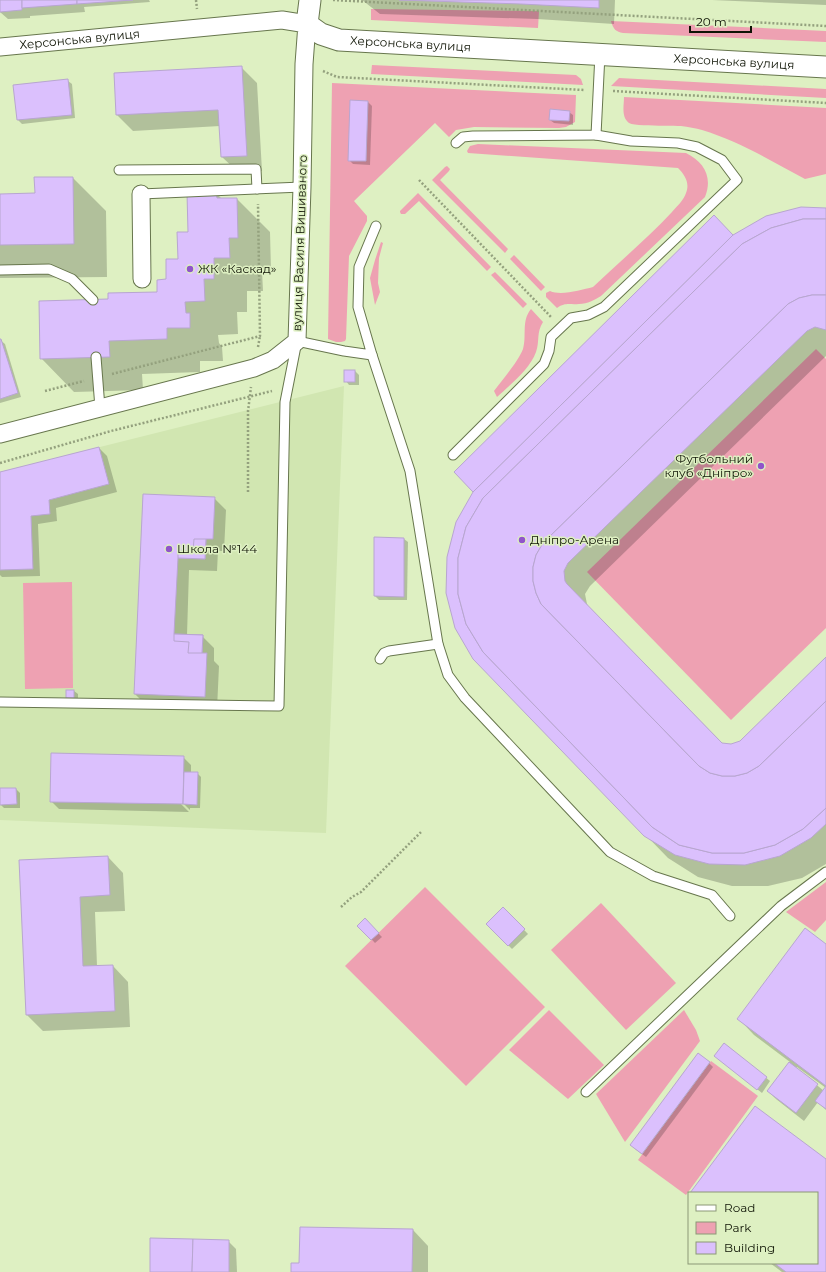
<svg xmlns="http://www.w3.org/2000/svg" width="826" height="1272" viewBox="0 0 826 1272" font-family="Montserrat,sans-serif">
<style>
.built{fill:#d1e6b1}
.green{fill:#eea1b2}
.shadow{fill:#0003;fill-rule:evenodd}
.building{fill:#dbc0fd;stroke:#b8a6d0}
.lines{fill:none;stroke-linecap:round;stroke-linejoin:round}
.service-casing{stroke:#67764d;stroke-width:11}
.minor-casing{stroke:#67764d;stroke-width:19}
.tertiary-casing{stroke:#67764d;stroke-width:23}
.path{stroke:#94a17e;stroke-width:2.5;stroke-dasharray:2 2;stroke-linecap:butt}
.service{stroke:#fff;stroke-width:9}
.minor{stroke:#fff;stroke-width:17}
.tertiary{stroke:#fff;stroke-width:21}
.poi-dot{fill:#9054ca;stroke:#def0c2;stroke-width:1.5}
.labels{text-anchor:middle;stroke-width:3;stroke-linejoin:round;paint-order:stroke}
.street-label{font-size:12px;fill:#0f1405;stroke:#def0c2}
.poi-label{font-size:12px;fill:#0f1405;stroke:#def0c2;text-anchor:start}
</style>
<rect width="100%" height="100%" fill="#def0c2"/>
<!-- built -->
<path class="built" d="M344 386 326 833 0 820V472Z"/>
<!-- green -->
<g class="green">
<path d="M371 9 539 11 538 28 371 20Z"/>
<path d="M611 21 826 31V42L623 33C616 32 613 29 611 21Z"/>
<path d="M372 65 576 75 581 79 583 85 371 74Z"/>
<path d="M619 78 826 89V98L611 86Z"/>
<path d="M332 83 576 95 575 122 566 127 559 128 474 127 456 130 449 137 435 123 354 201 367 216V221L349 256 346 339 345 341 341 342H336L328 339Z"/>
<path d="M624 97 826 108V174L805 179C772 161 738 141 702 130 696 128 688 127 681 126 670 125 637 127 629 123 621 117 624 106 624 97Z"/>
<path d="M478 144 594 149 686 153C704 162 713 177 705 197L601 296C594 300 588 304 579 304 569 305 566 302 557 308L546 297V293L550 291C561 296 581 290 593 287 619 262 647 239 672 212 677 206 684 200 686 193 690 183 685 175 678 168L468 153 467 151 470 146Z"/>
<path d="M447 166 450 169 449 171 440 180 508 249 505 253 432 180 445 167Z"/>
<path d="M418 193 491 267 487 271 419 201 405 214H401L400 212V211Z"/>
<path d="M381 242 383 243 379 258 378 283 380 292 375 305 370 278 375 260Z"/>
<path d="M514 255 545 287 541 291 510 259Z"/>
<path d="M495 272 527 304 523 308 491 275Z"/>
<path d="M531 309 543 322C536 333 540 341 536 352 530 369 510 385 497 397L494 391C502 380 518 362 523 349 527 336 521 321 531 309Z"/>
<path d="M816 349 826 359V628L731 720 587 572Z"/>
<path d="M72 582 73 688 25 689 23 583Z"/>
<path d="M826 882V920L815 932 786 912Z"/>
<path d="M425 887 545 1007 466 1086 345 966Z"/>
<path d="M601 903 676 983 626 1030 551 950Z"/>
<path d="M549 1010 604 1065 568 1099 509 1050Z"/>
<path d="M684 1010 696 1030 700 1041 625 1142 596 1094Z"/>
<path d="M711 1061 758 1096 686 1195 638 1160Z"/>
</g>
<!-- shadow -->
<g class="shadow">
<path d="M0 0H149L150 2 84 7 85 12 30 16V18L8 19 0 12Z"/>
<path d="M362 0H615L614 24 537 19 380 14Z"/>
<path d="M712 0H826V5Z"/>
<path d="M241 67 257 83 262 171 238 172 222 157 220 126 133 131 117 115 115 74Z"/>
<path d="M68 81 72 84 75 118 22 124 18 120Z"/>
<path d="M368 102 372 106 370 165 353 164 349 160Z"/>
<path d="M569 112 573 115V125L554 123 550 120Z"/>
<path d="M73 178 106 211 107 277 0 278V195L36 194Z"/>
<path d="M216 193 222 199H237L270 232 271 271H262L263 291H247V312H237L238 334 218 335 219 343 222 347 223 361H200V372L142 374 143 390 74 392 41 358 109 300 158 293 167 280 179 260 189 233Z"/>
<path d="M826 209V356L590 586 585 594 587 604 589 608 723 744 731 745 740 742 826 659V864L802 878 768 886H732L698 877 668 858 474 658 733 236Z"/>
<path d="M0 340 5 344 21 397 0 403Z"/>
<path d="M355 371 359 375V385H349L346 381Z"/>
<path d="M99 448 107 456 117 492 56 508 57 521 38 524 40 576 2 577 0 575V473Z"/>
<path d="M143 495 214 498 226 510 224 551H218L217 571 189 570 187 635 202 636 214 648V661L219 666 217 709 147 706 135 694Z"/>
<path d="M404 539 408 542 407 600H379L375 596Z"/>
<path d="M74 691 78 694V701H71L67 697Z"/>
<path d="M183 757 191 765V773H197L201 777 200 808H190V810L183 803H180L189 812 59 809 51 801Z"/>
<path d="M0 789H16L20 793V808H4L0 804Z"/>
<path d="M108 857 123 873 125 911 95 912 97 966H113L128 982 130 1027 43 1031 27 1015 20 861Z"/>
<path d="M503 908 528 934 512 949 487 924Z"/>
<path d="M365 920 382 937 375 943 359 926Z"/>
<path d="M826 945V1110L818 1102 804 1121 776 1099 768 1091 790 1062 754 1035 739 1019ZM797 1067 826 1088 824 1091 796 1068Z"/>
<path d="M724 1044 770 1081 762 1093 719 1059Z"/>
<path d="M709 1063 713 1067 646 1157 635 1149Z"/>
<path d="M826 1160V1272H782L770 1263H817V1193H691Z"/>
<path d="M413 1230 428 1246V1272H292L300 1264Z"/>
<path d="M228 1241 236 1249 237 1272H151Z"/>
</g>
<!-- building -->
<g class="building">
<path d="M0 0H22V10L0 12Z"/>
<path d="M22 0H77V4L22 8Z"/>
<path d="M77 0H133L77 4Z"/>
<path d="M399 0H599V8L521 4Z"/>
<path d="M242 66 247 156 221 157 218 110 116 115 114 73Z"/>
<path d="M68 79 72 115 17 120 13 85Z"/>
<path d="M350 100 368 101 366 161H348Z"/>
<path d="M550 109 570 111 569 121 549 120Z"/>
<path d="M34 177H73L74 244 0 245V194L35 193Z"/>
<path d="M216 192 217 198H237L238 238H229L230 258H214V279H204L205 301 185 302 186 313H190V328H167V339L109 341 110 357 40 359 39 301 108 299V293L157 292V280L166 279V259H178L177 232H188L187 193Z"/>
<path d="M801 207 826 208V219H803L771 228 742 244 483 498 466 527 458 558V594L466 624 483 652 652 827 679 845 712 853H744L775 845 803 829 826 808V824L811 838 780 856 745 865 709 864 675 855 644 836 473 659 455 628 446 593 447 557 456 522 473 492 733 235 766 216Z"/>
<path d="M714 215 733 235 473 492 454 472Z"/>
<path d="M803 219H826V295H812L799 298 788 304 543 543 536 555 533 567V581L536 593 541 604 699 766 710 773 722 776H735L747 773 759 766 826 701V808L803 829 775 845 744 853H712L679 845 652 827 483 652 466 624 458 594V558L466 527 483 498 742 244 771 228Z"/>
<path d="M812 295H826V330L815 327 807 331 568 563 564 571 565 581 567 584 722 743 731 744 740 741 826 657V701L759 766 747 773 735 776H722L710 773 699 766 541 604 536 593 533 581V567L536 555 543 543 788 304 799 298Z"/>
<path d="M0 339H1L18 393 0 399Z"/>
<rect x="344" y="370" width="11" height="12"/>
<path d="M99 447 109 484 49 500 50 514 31 516 33 569 0 570V472Z"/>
<path d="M143 494 215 497 213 539H206L205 559 178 558 174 634 203 635 202 653H207L205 697 134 694Z"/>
<path d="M374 537 404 538V597L374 596Z"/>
<path d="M194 539H206L205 559 178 558V550L193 551Z"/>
<path d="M174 634 203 635 202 653H188L189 642 174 641Z"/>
<rect x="66" y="690" width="8" height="8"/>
<path d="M51 753 184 756 183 804 50 802Z"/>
<path d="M184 772H198L197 805 183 804Z"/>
<path d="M0 788H16L17 804 0 805Z"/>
<path d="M108 856 110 895 80 897 83 966 113 965 115 1011 26 1015 19 860Z"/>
<path d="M503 907 525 929 508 946 486 924Z"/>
<path d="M365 918 379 933 371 940 357 926Z"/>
<path d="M805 928 826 944V1086L737 1019Z"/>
<path d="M724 1043 767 1077 757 1090 714 1056Z"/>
<path d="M698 1053 710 1062 642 1154 630 1145Z"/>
<path d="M789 1062 818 1084 796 1113 767 1091Z"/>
<path d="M826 1086V1109L815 1101Z"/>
<path d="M755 1106 826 1159V1272H786L774 1263H817V1193H690Z"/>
<path d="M300 1227 413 1229 412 1272H291V1263H299Z"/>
<path d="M150 1238 193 1239 192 1272H150Z"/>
<path d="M193 1239 229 1240V1272H192Z"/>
</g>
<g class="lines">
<defs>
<g id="service">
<path d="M456 143 463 137 473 136 596 135 600 54"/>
<path d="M119 170 256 169 257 189"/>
<path d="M141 194 302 187"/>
<path d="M0 270 49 269 72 279 93 300"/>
<path d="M372 355 410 471 438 644 448 675 465 698 610 852 653 876 712 895 730 916"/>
<path d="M96 357 100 408"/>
<path d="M453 455 544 364 549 351 551 337 571 318 588 315 604 307 737 180 722 160 697 147 678 143 631 141 596 135"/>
<path d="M380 659 384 653 389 651 438 644"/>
<path d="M0 702 279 706 285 402 297 341 344 351 372 355 358 307 359 267 376 226"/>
<path d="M586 1092 781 906 826 872"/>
</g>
<g id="minor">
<path id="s1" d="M0 47 282 20 307 24 304 64 302 187 297 341 273 360 254 368 0 434"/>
<path d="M141 194 142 279"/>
</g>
<g id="tertiary">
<path id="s2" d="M310 0 307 24 321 34 339 40 826 67"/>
</g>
</defs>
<!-- service casing -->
<use href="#service" class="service-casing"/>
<!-- minor casing -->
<use href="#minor" class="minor-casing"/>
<!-- tertiary casing -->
<use href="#tertiary" class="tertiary-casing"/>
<!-- path -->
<g class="path">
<path d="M196 0 197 9"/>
<path d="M333 0 826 26"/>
<path d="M323 71 337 77 584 90"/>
<path d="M613 91 826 103"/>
<path d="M419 180 552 318"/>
<path d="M258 347 260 336"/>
<path d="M112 374 260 336 258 204"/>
<path d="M45 391 84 381"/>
<path d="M0 463 111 431 272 391"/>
<path d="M248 492V411L251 387"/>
<path d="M341 907 352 897 361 892 421 832"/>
</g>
<!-- service -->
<use href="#service" class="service"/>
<!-- minor -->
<use href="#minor" class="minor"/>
<!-- tertiary -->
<use href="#tertiary" class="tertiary"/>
</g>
<!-- markers -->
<g class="poi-dot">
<circle cx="190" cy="269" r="4"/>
<circle cx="761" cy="466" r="4"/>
<circle cx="522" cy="540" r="4"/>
<circle cx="169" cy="549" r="4"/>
</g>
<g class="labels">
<!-- street labels -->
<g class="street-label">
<text dy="4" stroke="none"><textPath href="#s1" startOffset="80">Херсонська вулиця</textPath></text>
<text dy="4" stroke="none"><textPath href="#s2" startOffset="132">Херсонська вулиця</textPath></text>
<text dy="4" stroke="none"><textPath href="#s2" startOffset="456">Херсонська вулиця</textPath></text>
<text transform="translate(300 243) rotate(-88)" y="4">вулиця Василя Вишиваного</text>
</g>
<!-- poi labels -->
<g class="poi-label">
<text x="198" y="273">ЖК «Каскад»</text>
<text x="753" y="463" text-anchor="end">Футбольний<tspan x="753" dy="14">клуб «Дніпро»</tspan></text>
<text x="530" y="544">Дніпро-Арена</text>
<text x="177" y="553">Школа №144</text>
</g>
</g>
<!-- legend -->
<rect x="688" y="1192" width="130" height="72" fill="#def0c2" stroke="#8b9876"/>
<rect x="696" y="1205" width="20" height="6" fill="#ffffff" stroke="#8b9876"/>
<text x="724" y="1212" font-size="12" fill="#0f1405">Road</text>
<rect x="696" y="1222" width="20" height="12" fill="#eea1b2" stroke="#8b9876"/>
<text x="724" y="1232" font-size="12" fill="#0f1405">Park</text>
<rect x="696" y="1242" width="20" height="12" fill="#dbc0fd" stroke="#8b9876"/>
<text x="724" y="1252" font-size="12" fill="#0f1405">Building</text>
<!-- scale -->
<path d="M690 26v6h61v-6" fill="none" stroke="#0f1405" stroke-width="2"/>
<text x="696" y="26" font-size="12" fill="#0f1405" stroke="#def0c2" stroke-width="3" paint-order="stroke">20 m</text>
</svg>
